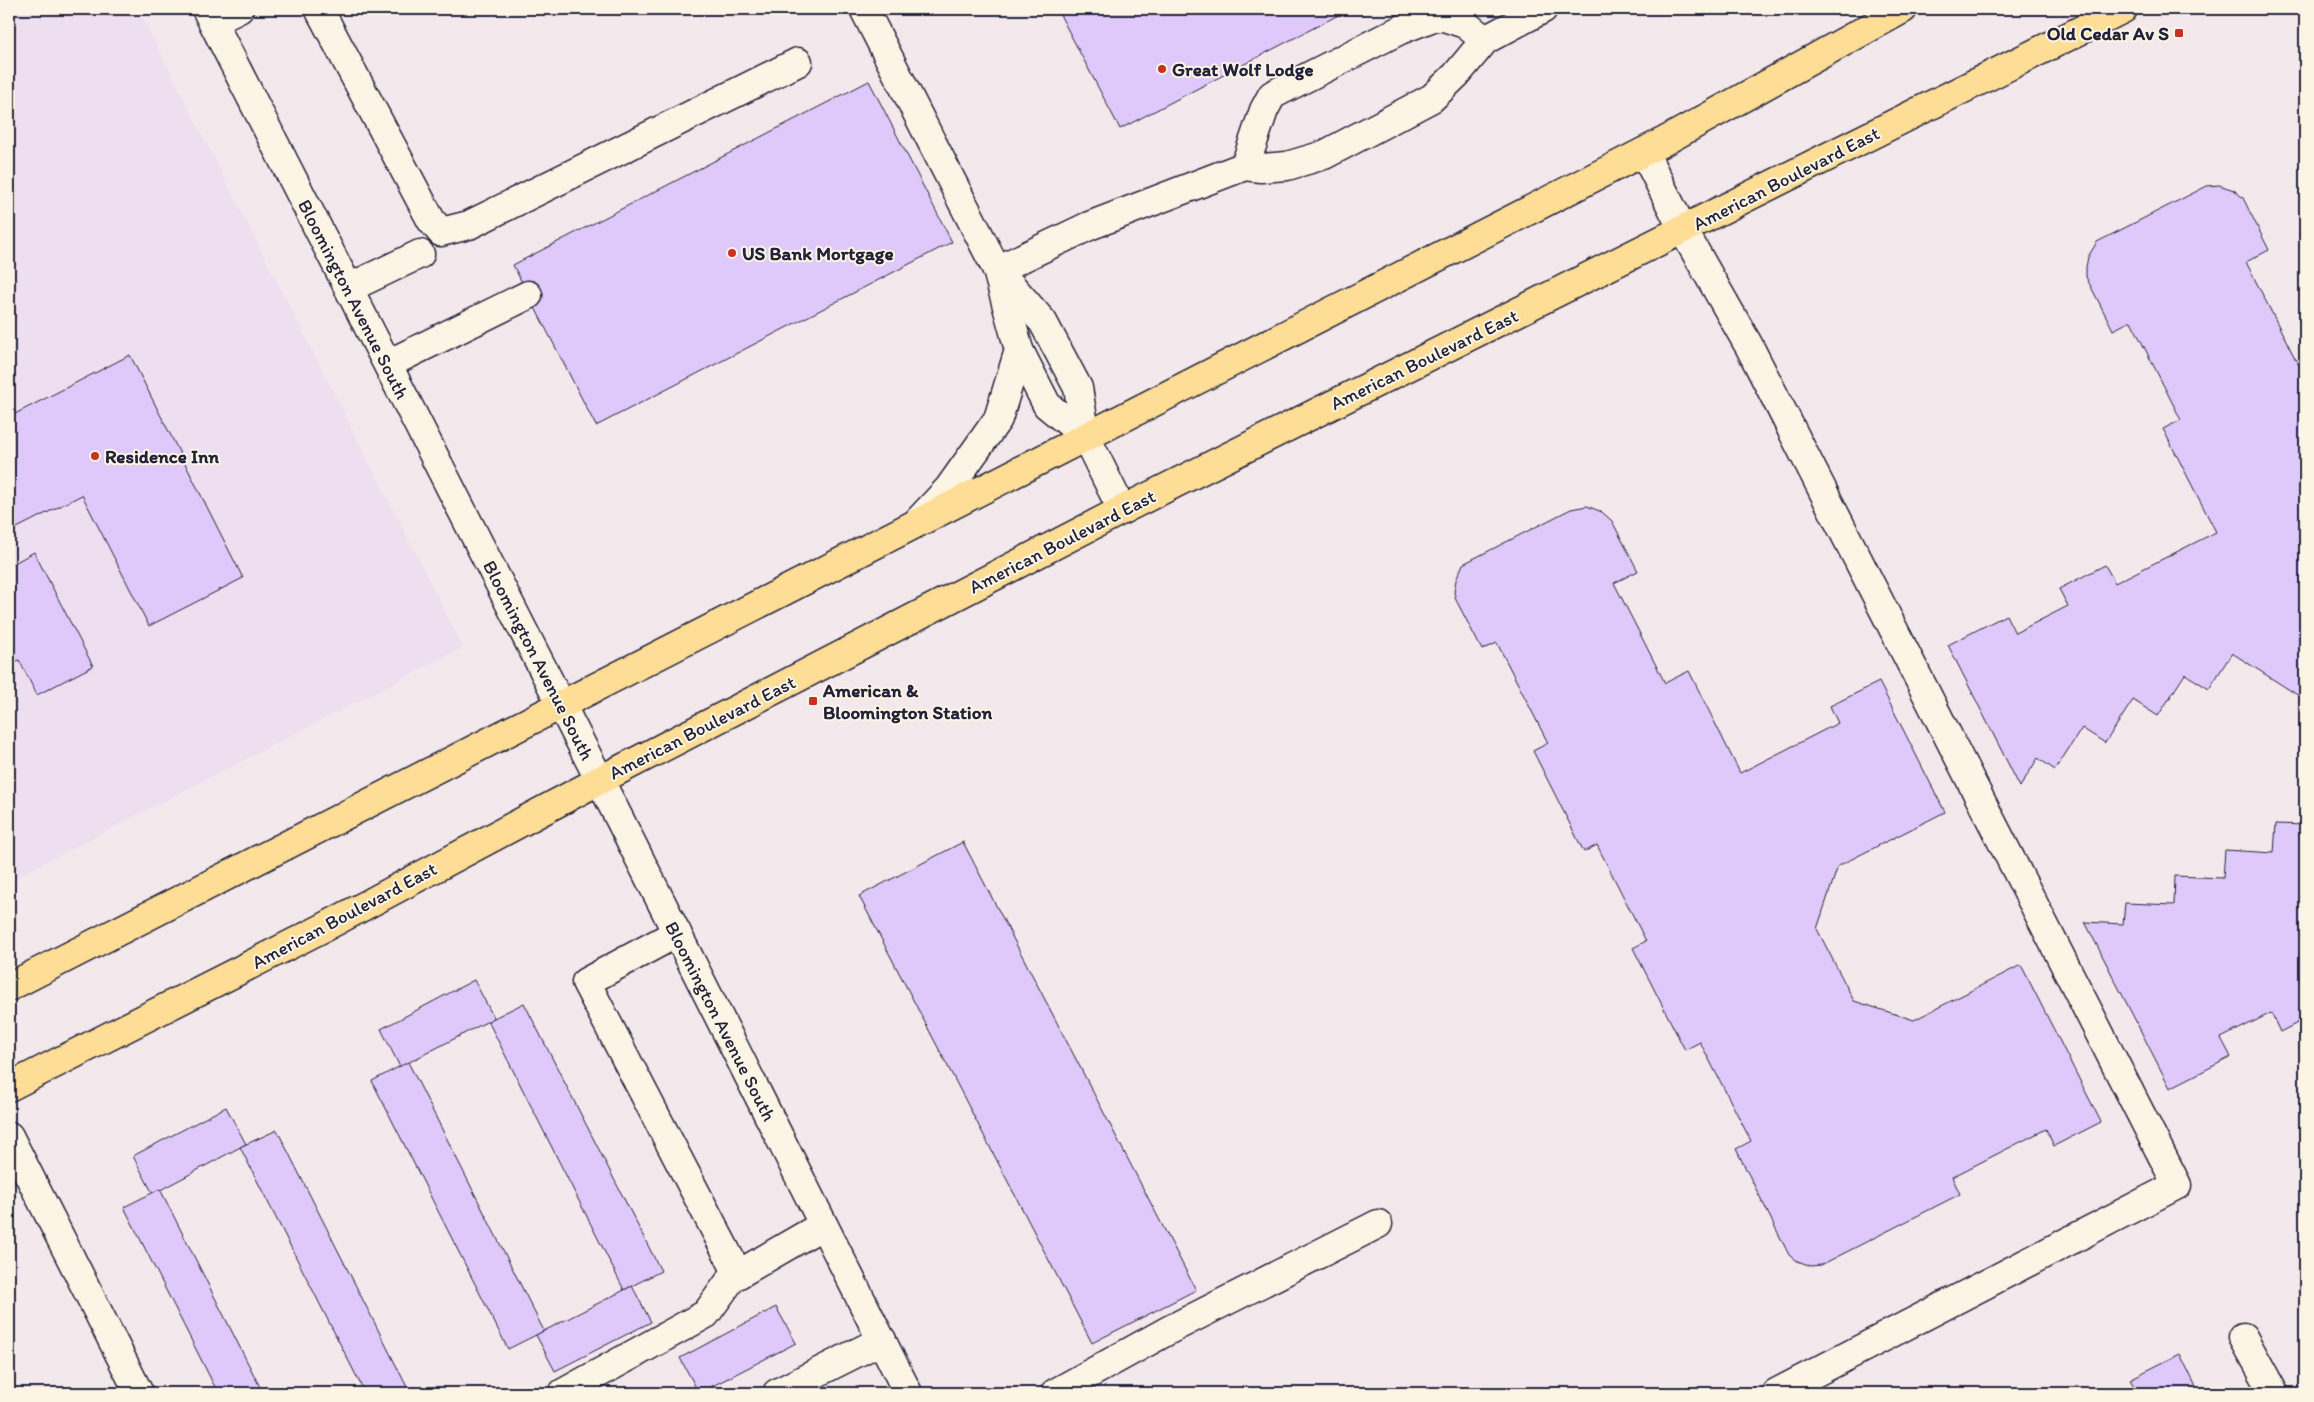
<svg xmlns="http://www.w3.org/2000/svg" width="2314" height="1402" viewBox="0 0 2314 1402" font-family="Itim,sans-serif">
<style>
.built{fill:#eddff0}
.building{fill:#dfc9fa;stroke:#22223b}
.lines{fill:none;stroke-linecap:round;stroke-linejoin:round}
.minor-casing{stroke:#22223b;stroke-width:31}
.major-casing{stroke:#22223b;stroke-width:31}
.minor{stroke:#fcf5e5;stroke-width:28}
.major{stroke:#fedd96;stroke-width:28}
.poi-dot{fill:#c8321e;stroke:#fcf5e5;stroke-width:2}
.labels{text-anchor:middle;stroke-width:4;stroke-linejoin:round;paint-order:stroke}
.poi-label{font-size:19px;font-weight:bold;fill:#22223b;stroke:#fcf5e5;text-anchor:start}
.street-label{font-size:19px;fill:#22223b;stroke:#fcf5e5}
</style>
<rect width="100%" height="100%" fill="#f3e8eb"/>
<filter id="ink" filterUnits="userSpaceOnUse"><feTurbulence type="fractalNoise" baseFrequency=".02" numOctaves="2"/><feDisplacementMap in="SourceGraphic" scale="10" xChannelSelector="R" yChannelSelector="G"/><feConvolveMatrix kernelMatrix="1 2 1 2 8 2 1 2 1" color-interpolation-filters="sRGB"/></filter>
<g filter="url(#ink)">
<!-- built -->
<path class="built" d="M9 9H138L463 647 9 881Z"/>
<!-- building -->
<g class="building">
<path d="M1057 9H1350L1120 129Z"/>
<path d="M869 81 952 242 596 426 513 265Z"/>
<path d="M2219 185 2234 190 2243 198 2269 250 2246 262 2298 364 2305 360V708L2299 696 2232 653 2209 689 2185 674 2158 716 2133 700 2105 743 2082 728 2055 770 2038 758 2020 787 1948 645 2006 615 2015 633 2068 606 2059 589 2105 565 2115 583 2216 532 2163 429 2181 420 2131 321 2113 330 2086 277V267L2088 257 2097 242 2207 186Z"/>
<path d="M130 355 243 578 149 626 82 495 9 532V417Z"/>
<path d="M1587 506 1602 512 1612 521 1638 571 1614 583 1665 683 1689 671 1740 773 1838 723 1830 706 1879 682 1945 812 1838 866 1817 929 1854 1001 1914 1020 2021 965 2101 1122 2054 1146 2046 1129 1952 1177 1960 1194 1821 1265 1811 1266 1795 1260 1789 1255 1736 1149 1751 1141 1700 1042 1685 1050 1633 948 1646 941 1597 845 1584 852 1533 751 1548 743 1497 643 1482 650 1456 600 1454 592 1456 580 1463 564 1571 509Z"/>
<path d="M34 552 93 666 37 695 19 660 9 665V566Z"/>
<path d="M2276 824 2305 825V1019L2280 1032 2271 1013 2221 1038 2231 1057 2170 1088 2085 922 2123 924 2125 903 2174 905 2175 876 2223 878 2225 850 2274 853Z"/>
<path d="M963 842 1196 1290 1092 1343 859 896Z"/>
<path d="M474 980 494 1018 400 1067 381 1029Z"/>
<path d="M524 1003 661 1271 624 1290 488 1021Z"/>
<path d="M408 1062 544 1331 508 1349 372 1081Z"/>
<path d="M226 1107 246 1144 153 1194 133 1156Z"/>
<path d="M277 1130 410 1393H365L240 1147Z"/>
<path d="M160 1189 263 1393H218L124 1207Z"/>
<path d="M2305 1285V1303L2298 1289Z"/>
<path d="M632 1286 651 1322 555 1371 536 1335Z"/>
<path d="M776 1307 796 1343 699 1393 680 1358Z"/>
<path d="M2180 1354 2199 1393H2137L2130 1379Z"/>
</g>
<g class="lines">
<defs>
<g id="minor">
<path d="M206 9 619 818 908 1393"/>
<path d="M319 9 431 220 441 232 469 225 798 62"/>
<path d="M864 9 997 270 1019 350 998 419 949 488 918 521"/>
<path d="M213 22 239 9"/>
<path d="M1644 152 1683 230 1749 346 2177 1185 1776 1393"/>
<path d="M1245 166 1264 110 1272 95 1400 30 1433 17H1444L1465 24 1485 40"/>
<path d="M997 270 1089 226 1245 166 1261 168 1287 166 1324 155 1432 98 1456 75 1485 40 1543 9"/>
<path d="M1002 275 1043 322 1078 388 1086 437 1122 510"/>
<path d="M349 288 420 254"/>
<path d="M1019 350 1047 405 1086 437"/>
<path d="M388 364 528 295"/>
<path d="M677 933 586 982 738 1274"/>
<path d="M9 1136 139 1393"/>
<path d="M2243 1337 2274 1393"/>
<path d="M563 1393 706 1314 732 1278 823 1225"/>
<path d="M777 1393 882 1340"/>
<path d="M1055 1393 1169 1330 1378 1224"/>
</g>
<g id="major">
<path d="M9 987 1663 142 1903 9"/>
<path d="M9 1087 321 929 600 780 1122 510 2123 9"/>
</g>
</defs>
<!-- minor casing -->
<use href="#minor" class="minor-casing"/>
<!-- major casing -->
<use href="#major" class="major-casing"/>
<!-- minor -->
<use href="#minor" class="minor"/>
<!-- major -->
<use href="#major" class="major"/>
</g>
</g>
<!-- markers -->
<g class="poi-dot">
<rect x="2174" y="28" width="10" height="10" rx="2.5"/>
<circle cx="1162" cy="69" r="5"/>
<circle cx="732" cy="253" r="5"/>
<circle cx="95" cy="456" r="5"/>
<rect x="808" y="696" width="10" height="10" rx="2.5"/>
</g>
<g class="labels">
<!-- poi labels -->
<g class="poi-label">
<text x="2169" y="40" text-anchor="end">Old Cedar Av S</text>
<text x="1172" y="76">Great Wolf Lodge</text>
<text x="742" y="260">US Bank Mortgage</text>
<text x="105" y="463">Residence Inn</text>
<text x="823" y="697">American &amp;<tspan x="823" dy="22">Bloomington Station</tspan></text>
</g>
<!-- street labels -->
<g class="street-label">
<text transform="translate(1786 178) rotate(-27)" y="7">American Boulevard East</text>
<text transform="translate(354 299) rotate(63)" y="7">Bloomington Avenue South</text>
<text transform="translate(1424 359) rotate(-26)" y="7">American Boulevard East</text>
<text transform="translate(1062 541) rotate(-27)" y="7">American Boulevard East</text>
<text transform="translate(539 660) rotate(63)" y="7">Bloomington Avenue South</text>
<text transform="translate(702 727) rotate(-27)" y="7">American Boulevard East</text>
<text transform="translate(344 915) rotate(-28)" y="7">American Boulevard East</text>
<text transform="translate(721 1021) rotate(63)" y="7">Bloomington Avenue South</text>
</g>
</g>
<!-- margin -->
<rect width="2314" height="1402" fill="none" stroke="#fcf5e5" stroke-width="30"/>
<rect x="15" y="15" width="2284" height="1372" fill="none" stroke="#22223b" stroke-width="2" filter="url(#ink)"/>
</svg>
